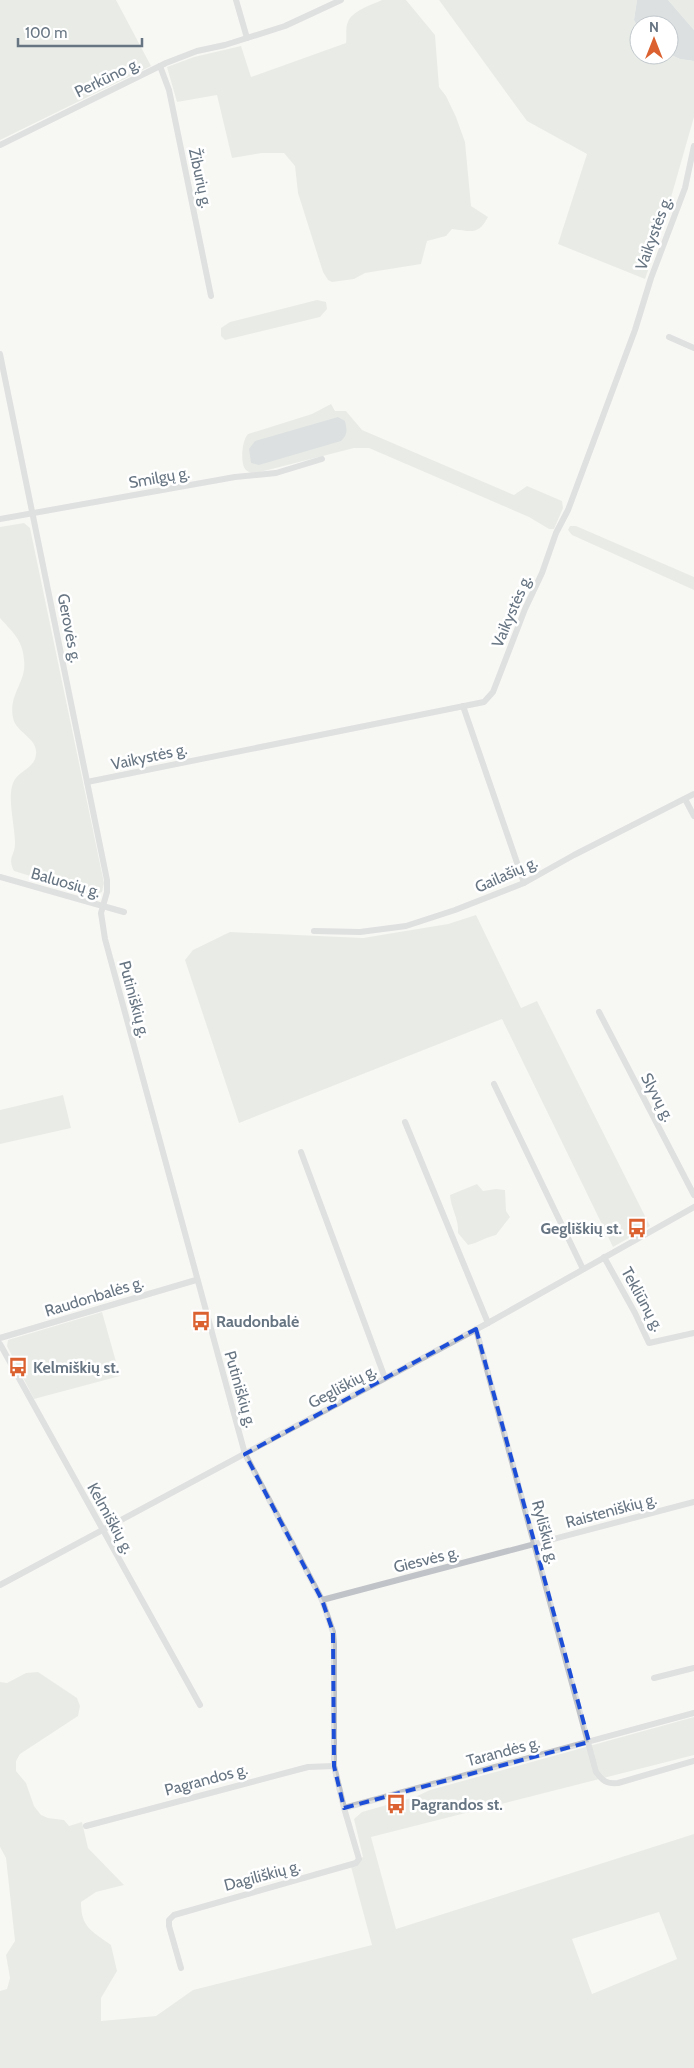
<svg xmlns="http://www.w3.org/2000/svg" width="694" height="2068" viewBox="0 0 694 2068" font-family="Cabin,sans-serif">
<style>
.green{fill:#d8ddd5;fill-rule:evenodd}
.water{fill:#bac4c9}
.lines{fill:none;stroke-linecap:round;stroke-linejoin:round}
.minor{stroke:#c0c3c7;stroke-width:6}
.marked{fill:none;stroke:#1d4ed8;stroke-width:4;stroke-dasharray:10 6;stroke-linejoin:round}
.labels{text-anchor:middle;stroke-width:5;stroke-linejoin:round;paint-order:stroke}
.street-label{font-size:16px;fill:#677583;stroke:#fff}
.poi-label{font-size:16px;font-weight:bold;fill:#677583;stroke:#fff;text-anchor:start}
</style>
<rect width="100%" height="100%" fill="#f7f7f4"/>
<!-- green -->
<g class="green">
<path d="M0 0H116L151 66 0 140Z"/>
<path d="M382 0H406L435 35 439 87 446 96 456 117 465 142 471 206 488 217C478 236 471 231 452 229L446 236 427 241 421 264 365 273 354 279 332 282 328 280 323 272 298 193 295 166 284 153H262L232 158 217 95 177 102 167 67 194 57 241 46 251 77 346 43C347 36 345 28 348 22 352 11 371 5 382 0Z"/>
<path d="M439 0H637L634 20 639 30V55L669 54 680 59 694 61V117L660 236 645 279 558 244 587 154 527 121Z"/>
<path d="M668 0H694V30Z"/>
<path d="M317 300 326 302 327 309 320 317 225 340 221 336V328L230 322Z"/>
<path d="M331 404 335 411H346L362 430 514 495 527 486 562 501 563 508 554 529H549L529 517 369 448H354L260 472C255 473 249 474 245 469 240 462 242 440 248 434L312 414Z"/>
<path d="M24 523 30 528 104 883 102 892 97 894H89L14 871C7 857 15 856 15 843 15 826 7 798 13 783 18 770 35 769 36 754 38 738 16 733 13 718 8 694 27 682 24 660 23 646 18 637 8 627 6 624 2 621 0 618 0 612 0 540 0 527Z"/>
<path d="M570 526H576L694 577V590L572 535 568 530Z"/>
<path d="M476 915 521 1008 537 1001 650 1226 613 1247 502 1019 239 1123 185 960 193 950 230 932 363 938 448 924Z"/>
<path d="M63 1095 71 1128 0 1144V1110Z"/>
<path d="M477 1184 483 1191 496 1189 505 1190 506 1211 510 1217 496 1235C486 1237 478 1243 468 1245L458 1233C459 1219 451 1209 450 1195Z"/>
<path d="M102 1312 120 1376 34 1399 7 1346 8 1340Z"/>
<path d="M38 1672 77 1698 80 1706 78 1716 20 1754 16 1761V1771L26 1783 34 1806 41 1815 48 1818 64 1820 69 1826 82 1822 88 1848 124 1885 96 1892 81 1902C81 1928 92 1931 111 1945L117 1971 101 1998V2021L156 2016 193 1990 372 1945 350 1863 363 1857 354 1819 362 1812 415 1797 430 1790 694 1717V1755L371 1837 396 1929 694 1834V2068H0V1991L7 1989 10 1978 6 1955 15 1941 6 1858 0 1847V1682L7 1683 26 1673ZM659 1912 677 1959 592 1994 572 1939Z"/>
</g>
<!-- water -->
<g class="water">
<path d="M637 0H668L694 30V61L680 59 669 54V25H639V30L634 20Z"/>
<path d="M338 417 345 421C347 429 348 435 341 441L259 465 251 463 249 449 255 441Z"/>
</g>
<g class="lines">
<!-- minor -->
<g class="minor">
<path d="M236 0 247 38"/>
<path d="M160 66 169 90 211 296"/>
<path d="M0 145 166 63 197 51 225 45 285 26 341 0"/>
<path d="M669 337 694 348"/>
<path d="M0 354 107 880V892L101 913 105 939 245 1454 322 1600 333 1632 334 1644V1766L344 1808 694 1713"/>
<path d="M0 519 235 477 276 473 322 459"/>
<path d="M463 706 524 883"/>
<path d="M87 782 484 702 493 692 525 609 542 573 556 533 568 510 635 330 651 278 685 188 694 146"/>
<path d="M685 799 694 816"/>
<path d="M0 877 124 912"/>
<path d="M314 931 360 932 406 926 455 910 524 883 574 855 694 794"/>
<path d="M599 1012 694 1195"/>
<path d="M494 1084 583 1269"/>
<path d="M405 1122 488 1323"/>
<path d="M301 1152 385 1378"/>
<path d="M604 1257 635 1313 649 1343 694 1333"/>
<path d="M476 1329 596 1772C603 1781 606 1784 618 1783L694 1761"/>
<path d="M0 1338 196 1280"/>
<path d="M0 1344 200 1705"/>
<path d="M0 1585 488 1323 694 1207"/>
<path d="M322 1600 694 1502"/>
<path d="M654 1678 694 1668"/>
<path d="M86 1826 308 1767 334 1766"/>
<path d="M181 1968 169 1926V1920L174 1915 356 1863 359 1859 344 1808"/>
</g>
</g>
<!-- marked area -->
<path d="M0 0H694V2068H0ZM476 1329 589 1742 344 1808 334 1766 333 1632 322 1600 245 1454Z" fill="#f7f7f4" fill-opacity=".55" fill-rule="evenodd"/>
<path class="marked" d="M476 1329 589 1742 344 1808 334 1766 333 1632 322 1600 245 1454Z"/>
<!-- icons -->
<defs>
<symbol id="bus-bare" viewBox="-9 -9 18 18"><path d="M-5-6H5V4H4V6H2V4H-2V6H-4V4H-5ZM-3.5-4V0h7V-4ZM-3.5 1.2v1.5H-2V1.2ZM2 1.2v1.5H3.5V1.2Z" fill="#db6230" stroke="#fff" stroke-width="2.5" paint-order="stroke"/></symbol>
</defs>
<g fill-rule="evenodd">
<use href="#bus-bare" x="623" y="1214" width="28" height="28"/>
<use href="#bus-bare" x="187" y="1307" width="28" height="28"/>
<use href="#bus-bare" x="4" y="1353" width="28" height="28"/>
<use href="#bus-bare" x="382" y="1790" width="28" height="28"/>
</g>
<g class="labels">
<!-- street labels -->
<g class="street-label">
<text transform="translate(107 77) rotate(-26)" y="6">Perkūno g.</text>
<text transform="translate(201 178) rotate(78)" y="6">Žiburių g.</text>
<text transform="translate(653 233) rotate(-70)" y="6">Vaikystės g.</text>
<text transform="translate(159 477) rotate(-10)" y="6">Smilgų g.</text>
<text transform="translate(511 611) rotate(-67)" y="6">Vaikystės g.</text>
<text transform="translate(70 628) rotate(79)" y="6">Gerovės g.</text>
<text transform="translate(149 756) rotate(-12)" y="6">Vaikystės g.</text>
<text transform="translate(506 874) rotate(-24)" y="6">Gailašių g.</text>
<text transform="translate(66 882) rotate(16)" y="6">Baluosių g.</text>
<text transform="translate(135 999) rotate(75)" y="6">Putiniškių g.</text>
<text transform="translate(658 1097) rotate(62)" y="6">Slyvų g.</text>
<text transform="translate(94 1296) rotate(-17)" y="6">Raudonbalės g.</text>
<text transform="translate(643 1299) rotate(61)" y="6">Tekliūnų g.</text>
<text transform="translate(342 1386) rotate(-28)" y="6">Gegliškių g.</text>
<text transform="translate(241 1389) rotate(74)" y="6">Putiniškių g.</text>
<text transform="translate(611 1510) rotate(-15)" y="6">Raisteniškių g.</text>
<text transform="translate(111 1518) rotate(61)" y="6">Kelmiškių g.</text>
<text transform="translate(546 1532) rotate(75)" y="6">Ryliškių g.</text>
<text transform="translate(426 1559) rotate(-14)" y="6">Giesvės g.</text>
<text transform="translate(503 1751) rotate(-15)" y="6">Tarandės g.</text>
<text transform="translate(206 1779) rotate(-15)" y="6">Pagrandos g.</text>
<text transform="translate(262 1875) rotate(-15)" y="6">Dagiliškių g.</text>
</g>
<!-- poi labels -->
<g class="poi-label">
<text x="622" y="1234" text-anchor="end">Gegliškių st.</text>
<text x="216" y="1327">Raudonbalė</text>
<text x="33" y="1373">Kelmiškių st.</text>
<text x="411" y="1810">Pagrandos st.</text>
</g>
</g>
<!-- north arrow -->
<g transform="translate(654 40)"><circle r="24" fill="#ffffff" stroke="#c2c8cd"/>
<path d="M0-4L9 19L0 12L-9 19Z" fill="#db6230"/>
<text y="-8" font-size="14" font-weight="bold" text-anchor="middle" fill="#677583">N</text>
</g>
<!-- scale -->
<path d="M18 38v8h124v-8" fill="none" stroke="#677583" stroke-width="2.5"/>
<text x="25" y="38" font-size="15" fill="#677583" stroke="#ffffff" stroke-width="4" paint-order="stroke">100 m</text>
</svg>
